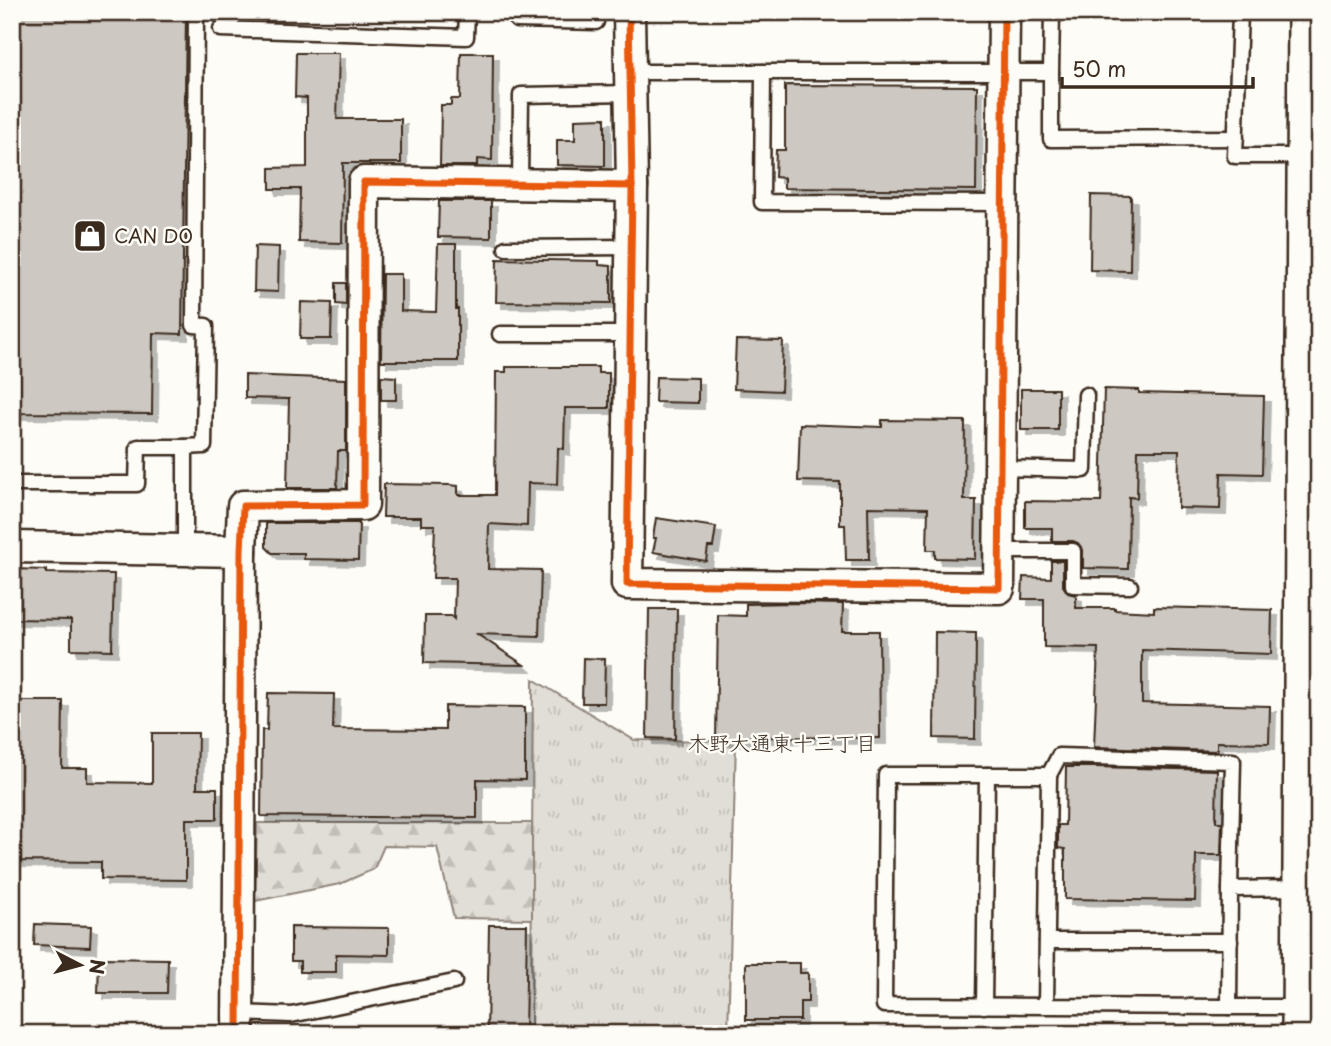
<svg xmlns="http://www.w3.org/2000/svg" width="1331" height="1046" viewBox="0 0 1331 1046" font-family="'Playpen Sans','Klee One',sans-serif">
<style>
.grass{fill:url(#grass-tufts);stroke:#8e847a;stroke-width:2}
.forest{fill:url(#forest-firs);stroke:#8e847a;stroke-width:2}
.building{fill:#cdc8c2;stroke:#3b2a1e;stroke-width:2;filter:url(#shadow)}
.lines{fill:none;stroke-linecap:round;stroke-linejoin:round}
.service-casing{stroke:#3b2a1e;stroke-width:19}
.minor-casing{stroke:#3b2a1e;stroke-width:35}
.tertiary-casing{stroke:#3b2a1e;stroke-width:42}
.service{stroke:#fdfcf7;stroke-width:14}
.minor{stroke:#fdfcf7;stroke-width:30}
.tertiary{stroke:#fdfcf7;stroke-width:37}
.cycleway-casing{stroke:#fdfcf7;stroke-width:11}
.cycleway{stroke:#e8590c;stroke-width:7}
.labels{text-anchor:middle;stroke-width:5;stroke-linejoin:round;paint-order:stroke}
.poi-label{font-size:19px;fill:#3b2a1e;stroke:#fdfcf7;text-anchor:start}
.neighbourhood-label{font-size:21px;fill:#3b2a1e;stroke:#fdfcf7}
</style>
<defs>
<pattern id="grass-tufts" width="24" height="20" patternUnits="userSpaceOnUse" patternTransform="scale(1.75)"><rect width="24" height="20" fill="#e1ded7"/><path d="M3 7l-1-3M5 7V3M7 7l1-3M15 17l-1-3M17 17v-4M19 17l1-3" fill="none" stroke="#c2bfb8"/></pattern>
<pattern id="forest-firs" width="22" height="20" patternUnits="userSpaceOnUse" patternTransform="scale(1.75)"><rect width="22" height="20" fill="#e1ded7"/><path d="M5 1l3.5 6h-7zM16 11l3.5 6h-7z" fill="#c2bfb8"/></pattern>
<filter id="shadow"><feDropShadow dx="6" dy="6" stdDeviation="0" flood-color="#0004"/></filter>
</defs>
<rect width="100%" height="100%" fill="#fdfcf7"/>
<filter id="ink" filterUnits="userSpaceOnUse"><feTurbulence type="fractalNoise" baseFrequency=".0143" numOctaves="2"/><feDisplacementMap in="SourceGraphic" scale="14" xChannelSelector="R" yChannelSelector="G"/><feConvolveMatrix kernelMatrix="1 2 1 2 8 2 1 2 1" color-interpolation-filters="sRGB"/></filter>
<g filter="url(#ink)">
<!-- grass -->
<path class="grass" d="M533 679 634 740 736 741 728 1034H531Z"/>
<!-- forest -->
<path class="forest" d="M257 823H532V919L454 918 437 847 384 846 374 869 340 884 255 901Z"/>
<!-- building -->
<g class="building">
<path d="M12 12H186L182 334 153 333 152 414 12 413Z"/>
<path d="M296 53H339L337 119H401V163H343L342 243 299 242 300 189H270V168L307 167V98L295 97Z"/>
<path d="M461 53H493L492 160 477 159V166H440L441 105H451V99H460Z"/>
<path d="M785 85 977 86 976 190 784 188V178L775 177 776 150H785Z"/>
<path d="M605 118V166L557 165V140H575V119Z"/>
<path d="M1091 195 1131 196 1130 271 1090 270Z"/>
<path d="M439 201H491V238L438 237Z"/>
<path d="M438 244H456V309H458V361H381L382 274H401V311L436 312Z"/>
<path d="M255 246 279 247 278 292 254 291Z"/>
<path d="M497 259 599 261V265L611 266V303L496 302Z"/>
<path d="M336 283H346V305L336 304Z"/>
<path d="M301 302 332 303 331 339H300Z"/>
<path d="M736 340 783 341 781 391 734 389Z"/>
<path d="M506 367H598V373H609V408H565L564 449 558 448 557 484 528 483 527 526 489 524 488 569 541 570 539 636 477 634 524 665 424 663 425 616H451L454 619 455 578H433L435 525H421V517H383L384 484 449 485 458 486V495H495L496 372H506Z"/>
<path d="M245 375 346 379V451H338L337 488H287L289 399 245 398Z"/>
<path d="M381 376 396 377V400H381Z"/>
<path d="M656 377 698 378V403L655 402Z"/>
<rect x="1021" y="389" width="37" height="41"/>
<path d="M1104 389 1139 390V393L1264 396 1262 474 1221 473 1220 509 1178 508 1179 450H1138L1137 498 1129 497 1128 569 1083 568V550L1078 543 1073 541H1052V528H1025V501L1101 502Z"/>
<path d="M882 420 965 421 964 500H976L975 559 935 558V550H927L928 508 868 507 869 560H846L845 525H840V482L798 481 800 424 882 427Z"/>
<path d="M656 518 716 527 713 547H708L706 561 653 552 656 538H653Z"/>
<path d="M268 523H359L358 560 304 559V553H272L266 547V524Z"/>
<path d="M1051 561H1063V586L1068 593 1076 595V608H1115V610L1154 612V607L1272 610 1271 654 1142 650V703L1270 706 1269 743 1217 742V751L1094 747 1098 648 1044 647V599H1022L1023 577 1051 578Z"/>
<path d="M12 569 46 570V573L114 574 112 650 71 649V620L12 619Z"/>
<path d="M793 603 843 604 842 631H879L880 738 743 737V740H716L718 615 746 616V604Z"/>
<path d="M649 609H677L675 739 647 738Z"/>
<path d="M935 632 976 633 975 739 934 738Z"/>
<path d="M583 658 605 659 604 703H582Z"/>
<path d="M268 693 334 694 333 729 445 730V706L525 707V780L477 779V818L261 816 262 730H267Z"/>
<path d="M12 701H63L62 768H87V782L152 783V733H198L197 788H217V819H186V880L101 879V862L12 861Z"/>
<path d="M1066 767H1093L1217 770 1216 822H1222L1221 855H1196L1195 901 1065 899V849L1058 848V825H1065Z"/>
<path d="M35 924 91 926 90 947 34 945Z"/>
<path d="M489 925H527L525 1034H487Z"/>
<path d="M291 927 389 928V955L336 954V972H300V961H291Z"/>
<path d="M99 958 168 959 167 993H98Z"/>
<path d="M746 963H800V973H808V1002H800V1020H746Z"/>
</g>
<g class="lines">
<defs>
<g id="service">
<path d="M517 12V20L596 22 597 12"/>
<path d="M1240 12 1235 156H1305"/>
<path d="M221 29 466 37 467 12"/>
<path d="M630 72H1051L1052 12"/>
<path d="M763 72 762 202 1002 203"/>
<path d="M1051 72V139L1236 138"/>
<path d="M520 184 521 95 631 93"/>
<path d="M506 248 631 247"/>
<path d="M500 334H630"/>
<path d="M185 447 204 446 206 326 194 325 196 12"/>
<path d="M999 468 1084 470 1086 395"/>
<path d="M12 484H137L138 447H185V550"/>
<path d="M999 551H1073V585L1130 586"/>
<path d="M1049 775 1059 756 1233 761 1230 889"/>
<path d="M1047 941H1230"/>
<path d="M984 1006 987 775"/>
<path d="M1046 1006 1049 775H886L884 1005 1229 1007"/>
<path d="M1300 1007H1229L1230 889 1301 888"/>
<path d="M238 1013 291 1015 454 982"/>
</g>
<g id="minor">
<path d="M629 12 632 186 627 584 999 588 1004 12"/>
<path d="M12 547 241 551"/>
<path d="M238 1034 241 551 243 506 363 505 364 182 632 186"/>
</g>
<path id="tertiary" d="M1301 1034 1307 12"/>
</defs>
<!-- service casing -->
<use href="#service" class="service-casing"/>
<!-- minor casing -->
<use href="#minor" class="minor-casing"/>
<!-- tertiary casing -->
<use href="#tertiary" class="tertiary-casing"/>
<!-- service -->
<use href="#service" class="service"/>
<!-- minor -->
<use href="#minor" class="minor"/>
<!-- tertiary -->
<use href="#tertiary" class="tertiary"/>
<defs>
<g id="cycleway">
<path d="M629 12 632 186 627 584 999 588 1004 12"/>
<path d="M238 1034 241 551 243 506 363 505 364 182 632 186"/>
</g>
</defs>
<!-- cycleway casing -->
<use href="#cycleway" class="cycleway-casing"/>
<!-- cycleway -->
<use href="#cycleway" class="cycleway"/>
</g>
</g>
<!-- icons -->
<defs>
<symbol id="shop-square" viewBox="-11 -11 22 22"><rect x="-9" y="-9" width="18" height="18" rx="4" fill="#3b2a1e" stroke="#fdfcf7"/><path d="M-5-2.5h2.3a2.7 3.5 0 0 1 5.4 0H5L5.5 6h-11ZM-1.5-2.5h3a1.5 2.3 0 0 0-3 0Z" fill="#fff"/></symbol>
</defs>
<g fill-rule="evenodd">
<use href="#shop-square" x="71" y="217" width="38" height="38"/>
</g>
<g class="labels">
<!-- poi labels -->
<g class="poi-label">
<text x="114" y="243">CAN DO</text>
</g>
<!-- neighbourhood labels -->
<g class="neighbourhood-label">
<text x="782" y="751">木野大通東十三丁目</text>
</g>
</g>
<!-- margin -->
<rect width="1331" height="1046" fill="none" stroke="#fdfcf7" stroke-width="42"/>
<rect x="21" y="21" width="1289" height="1004" fill="none" stroke="#3b2a1e" stroke-width="2.5" filter="url(#ink)"/>
<!-- north arrow -->
<g transform="translate(80 965) rotate(96)" stroke="#fdfcf7" stroke-width="5" paint-order="stroke">
<path d="M0-5L12 26L0 18L-12 26Z" fill="#3b2a1e"/>
<text y="-10" font-size="19" font-weight="bold" text-anchor="middle" fill="#3b2a1e">N</text>
</g>
<!-- scale -->
<path d="M1062 77v10h191v-10" fill="none" stroke="#3b2a1e" stroke-width="3.5"/>
<text x="1072" y="77" font-size="21" fill="#3b2a1e" stroke="#fdfcf7" stroke-width="5" paint-order="stroke">50 m</text>
</svg>
